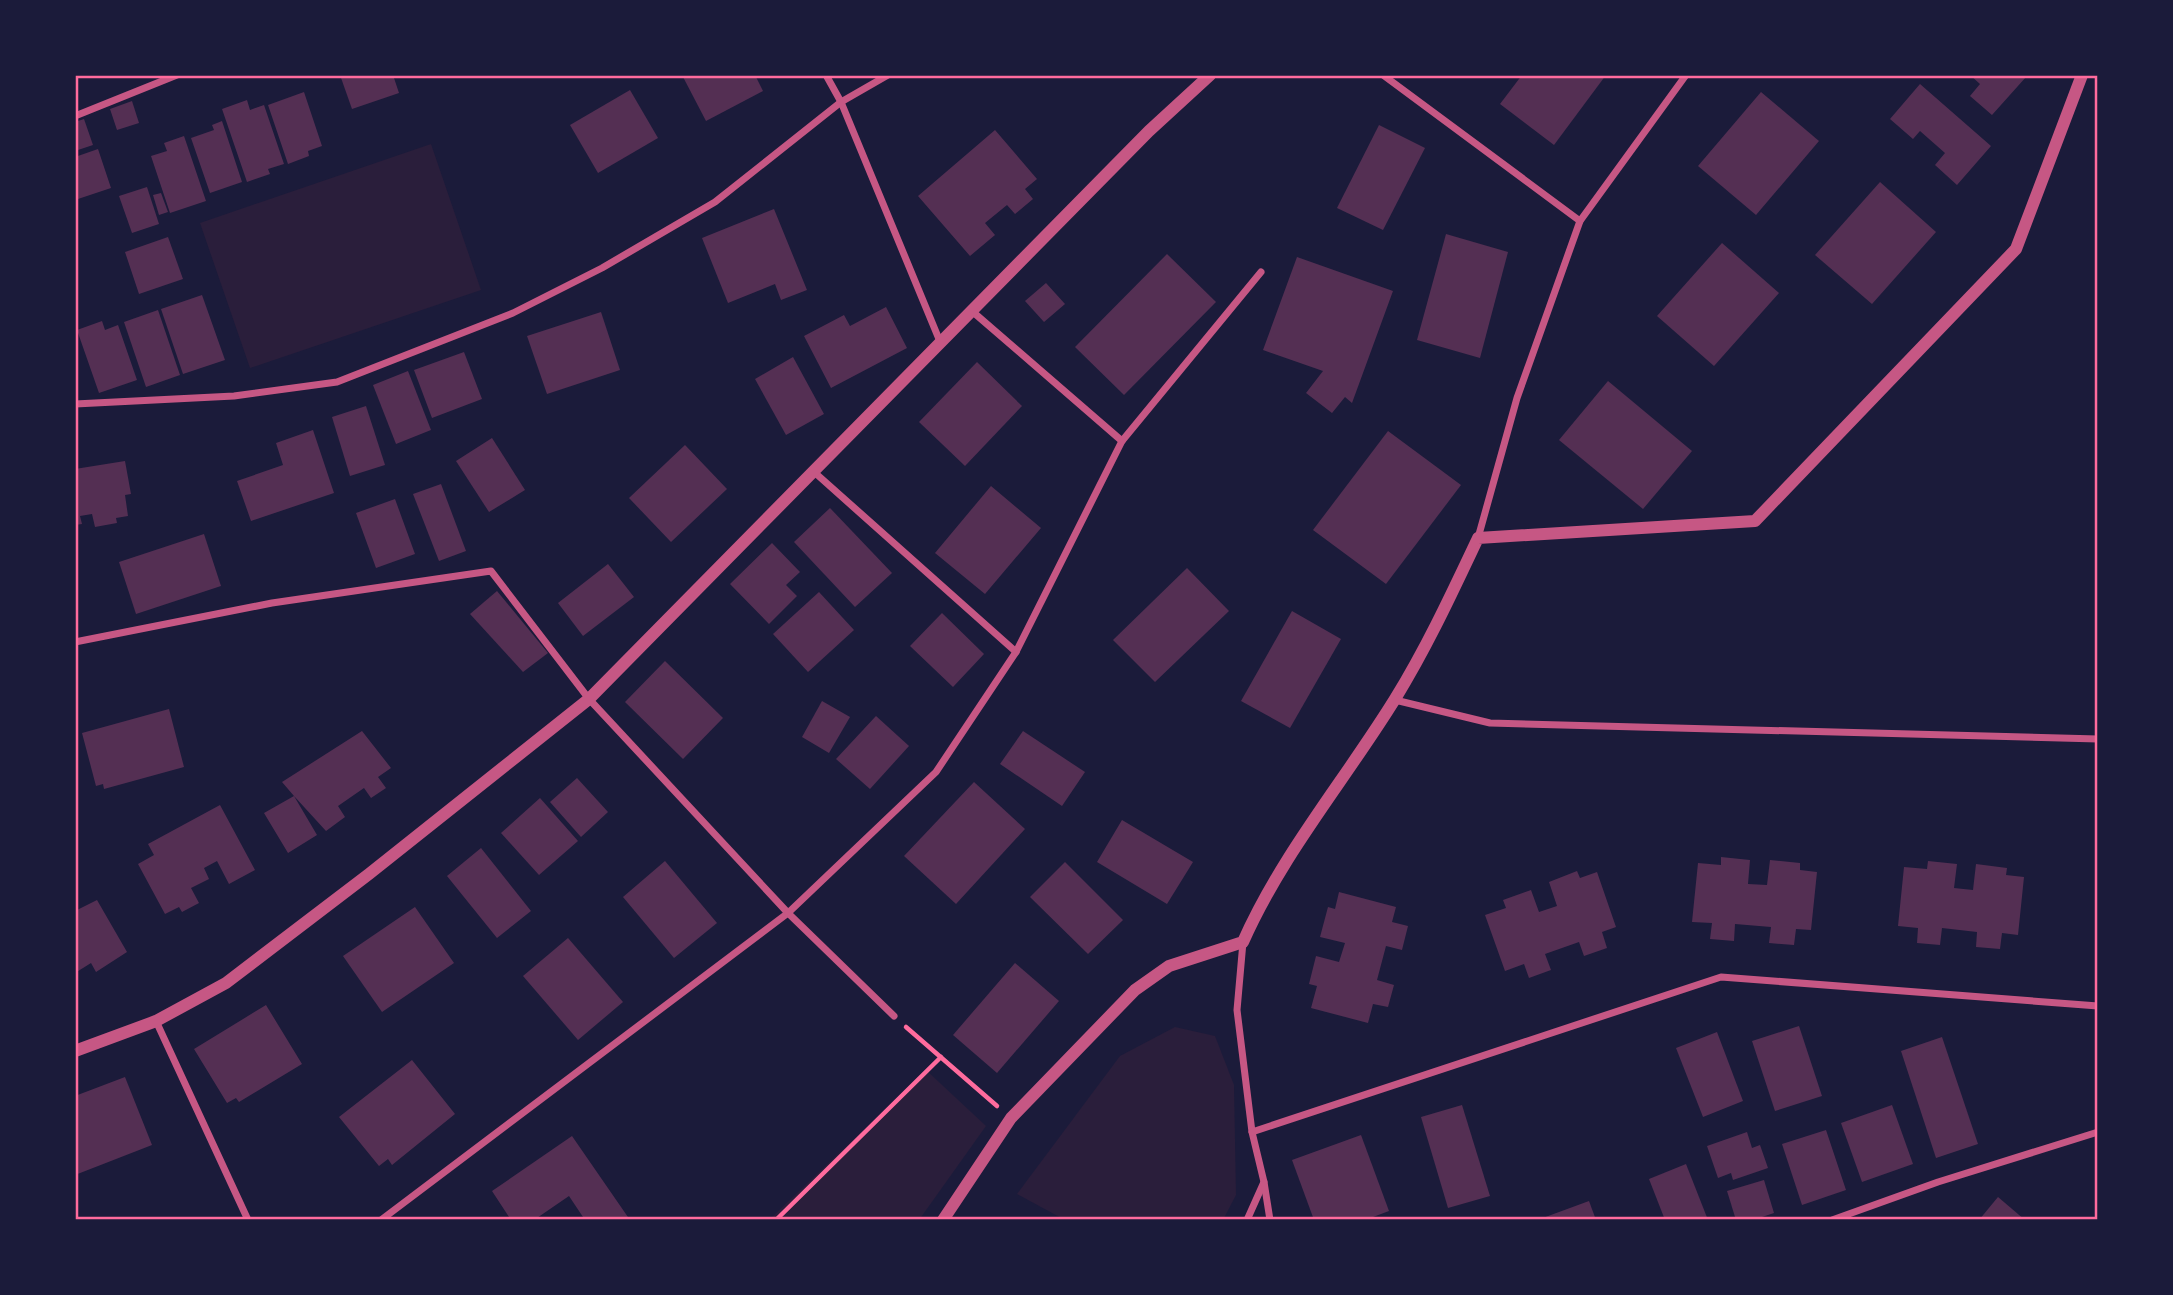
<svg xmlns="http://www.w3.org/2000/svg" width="2173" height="1295" viewBox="0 0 2173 1295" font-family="Mulish,sans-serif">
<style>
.green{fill:#2a1e3b}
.building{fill:#542f53}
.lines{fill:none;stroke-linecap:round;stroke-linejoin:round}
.path{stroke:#ff6b9d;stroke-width:4.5}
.minor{stroke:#c65784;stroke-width:7}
.tertiary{stroke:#c65784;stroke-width:12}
.neatline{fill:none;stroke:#ff6b9d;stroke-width:2.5}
</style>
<rect width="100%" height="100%" fill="#1b1b3a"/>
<!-- green -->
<g class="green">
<path d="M431 144 481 290 250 368 200 223Z"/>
<path d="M1175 1027 1215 1036 1234 1085 1236 1195 1223 1220H1065L1017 1194 1120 1056Z"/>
<path d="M926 1070 986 1126 919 1220H769Z"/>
</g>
<!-- building -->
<g class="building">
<path d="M340 75H393L399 93 352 109Z"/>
<path d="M682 75H755L763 91 706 121Z"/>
<path d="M1522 75H1606L1554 145 1500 104Z"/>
<path d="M1970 75H2024L2026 77 1992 115 1970 96 1980 84Z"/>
<path d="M1920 84 1991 146 1957 185 1935 165 1945 153 1920 131 1913 139 1890 119Z"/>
<path d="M630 90 658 138 598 173 570 125Z"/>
<path d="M304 92 322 146 308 151 309 156 288 164 268 105Z"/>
<path d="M1761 92 1819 141 1756 215 1698 166Z"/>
<path d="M247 100 250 110 264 105 284 164 268 169 270 174 247 182 222 109Z"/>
<path d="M132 101 139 123 117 130 110 109Z"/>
<path d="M84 119 93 145 75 151V122Z"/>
<path d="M222 121 242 182 210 193 191 138 214 130 212 125Z"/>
<path d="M1379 125 1425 148 1383 230 1337 208Z"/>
<path d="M995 130 1037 179 1025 189 1033 199 1015 214 1007 205 985 223 995 235 970 256 918 196Z"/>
<path d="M184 136 206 201 170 213 151 156 167 151 164 143Z"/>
<path d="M98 149 111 188 75 200V157Z"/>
<path d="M1880 182 1936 232 1872 304 1815 255Z"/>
<path d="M147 187 159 224 132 233 119 196Z"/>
<path d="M161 193 168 212 159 215 153 195Z"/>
<path d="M774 209 807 290 781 300 775 284 728 303 702 238Z"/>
<path d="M1446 234 1508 252 1480 358 1417 340Z"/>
<path d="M168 237 183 279 139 294 125 252Z"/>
<path d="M1722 243 1779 293 1714 366 1657 316Z"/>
<path d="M1167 254 1216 302 1124 395 1075 347Z"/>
<path d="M1297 257 1393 291 1352 403 1345 397 1332 413 1306 393 1323 371 1263 350Z"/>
<path d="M1046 283 1065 304 1044 322 1025 301Z"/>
<path d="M202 295 225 360 183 374 161 309Z"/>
<path d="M886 307 907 348 831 388 804 336 844 315 850 326Z"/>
<path d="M158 310 180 375 146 387 124 322Z"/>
<path d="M601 312 620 370 547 394 527 336Z"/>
<path d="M102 321 105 330 118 325 137 380 99 393 77 330Z"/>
<path d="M464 352 482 399 432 418 414 370Z"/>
<path d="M793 357 824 414 786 435 755 379Z"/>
<path d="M977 362 1022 406 965 466 919 422Z"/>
<path d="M408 371 431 430 396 444 373 385Z"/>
<path d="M1608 381 1692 451 1643 509 1559 440Z"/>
<path d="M366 406 385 465 350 476 332 417Z"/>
<path d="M313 430 334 493 251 521 237 481 283 465 276 443Z"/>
<path d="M1388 431 1461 485 1386 584 1313 530Z"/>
<path d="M492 438 525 490 489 512 456 461Z"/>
<path d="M685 445 727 489 671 542 629 498Z"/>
<path d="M125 461 131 494 125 495 128 516 116 518 117 523 95 527 92 514 80 516 82 524 75 525V469Z"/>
<path d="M441 484 466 551 439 561 413 494Z"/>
<path d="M991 486 1041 528 985 594 935 553Z"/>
<path d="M395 499 415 554 376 568 356 513Z"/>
<path d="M830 508 892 573 855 607 794 542Z"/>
<path d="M204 534 221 586 136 614 119 562Z"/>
<path d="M772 543 800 572 786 585 797 596 769 624 730 584Z"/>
<path d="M608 564 634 597 583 636 558 603Z"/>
<path d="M1187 568 1229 611 1155 682 1113 640Z"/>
<path d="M497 591 548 653 523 672 470 614Z"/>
<path d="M819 592 854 630 808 672 773 634Z"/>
<path d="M1292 611 1341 639 1290 728 1241 701Z"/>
<path d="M942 613 984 654 953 687 910 646Z"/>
<path d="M665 661 723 718 683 759 625 702Z"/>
<path d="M822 701 850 717 829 753 802 737Z"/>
<path d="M169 709 184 767 104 789 103 784 96 786 82 733Z"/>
<path d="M876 716 909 746 870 789 836 759Z"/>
<path d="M362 731 391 768 378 777 386 788 371 798 364 788 338 806 345 817 326 831 294 796 317 835 288 853 264 813 294 796 282 782Z"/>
<path d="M1023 731 1085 772 1062 806 1000 764Z"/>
<path d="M577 778 608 812 581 837 550 802Z"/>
<path d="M974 782 1025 829 956 904 904 856Z"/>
<path d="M540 798 578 841 539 875 501 833Z"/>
<path d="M220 805 255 870 229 884 217 861 204 868 209 879 191 888 199 903 182 912 179 907 165 914 138 864 154 855 148 844Z"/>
<path d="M1122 820 1193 862 1167 904 1097 862Z"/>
<path d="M481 848 531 911 497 938 447 876Z"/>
<path d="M1721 857 1750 860 1748 884 1767 885 1770 860 1800 863V870L1817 872 1811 930 1796 929 1794 945 1769 943 1771 927 1735 924 1734 941 1710 939 1712 923 1692 922 1698 863 1721 865Z"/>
<path d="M665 861 717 923 674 958 623 897Z"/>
<path d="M1928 861 1957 864 1954 888 1973 890 1976 864 2007 868 2006 875 2024 877 2018 935 2002 933 2000 949 1976 947 1977 932 1942 928 1940 945 1917 943 1918 928 1898 926 1904 867 1927 869Z"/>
<path d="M1065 862 1123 920 1088 954 1030 897Z"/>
<path d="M1577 871 1580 878 1597 872 1616 927 1602 932 1607 948 1584 956 1579 942 1545 954 1551 970 1529 978 1524 964 1505 971 1485 915 1506 908 1503 900 1531 890 1539 912 1557 906 1549 882Z"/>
<path d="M1339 892 1396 907 1392 922 1408 926 1402 950 1386 946 1377 980 1394 985 1388 1007 1373 1004 1368 1023 1311 1008 1317 986 1309 984 1316 956 1339 962 1345 943 1320 937 1328 907 1335 909Z"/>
<path d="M97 900 127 952 96 972 91 963 75 973V911Z"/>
<path d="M415 907 454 963 382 1012 343 956Z"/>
<path d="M568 938 623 1002 578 1040 523 976Z"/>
<path d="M1015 963 1059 1001 997 1073 953 1035Z"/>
<path d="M266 1005 302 1064 239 1102 236 1098 227 1103 194 1049Z"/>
<path d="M1799 1026 1822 1096 1775 1111 1752 1041Z"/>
<path d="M1717 1032 1743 1101 1703 1117 1676 1048Z"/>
<path d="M1942 1037 1978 1144 1936 1158 1901 1051Z"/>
<path d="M412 1060 455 1114 392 1165 388 1159 379 1166 339 1117Z"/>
<path d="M125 1077 152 1145 75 1175V1096Z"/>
<path d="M1462 1105 1490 1196 1448 1208 1421 1117Z"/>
<path d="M1892 1105 1913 1164 1862 1182 1841 1123Z"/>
<path d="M1826 1130 1846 1190 1802 1205 1782 1144Z"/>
<path d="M1747 1132 1752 1148 1760 1145 1768 1168 1733 1180 1731 1173 1718 1178 1707 1146Z"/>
<path d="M1361 1135 1389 1211 1365 1220H1314L1292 1160Z"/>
<path d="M572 1136 630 1220H585L569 1196 534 1220H511L492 1191Z"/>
<path d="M1686 1164 1708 1220H1665L1649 1179Z"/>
<path d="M1764 1180 1774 1213 1753 1220H1736L1727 1191Z"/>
<path d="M1998 1197 2025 1220H1979Z"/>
<path d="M1589 1201 1596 1220H1541L1540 1219Z"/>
</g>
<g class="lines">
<!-- path -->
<g class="path">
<path d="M906 1027 997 1106"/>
<path d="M776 1220 941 1057"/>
</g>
<!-- minor -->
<g class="minor">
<path d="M826 75 841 102 941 344"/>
<path d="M1383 75 1580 221"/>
<path d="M75 116 177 75"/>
<path d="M973 312 1122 441"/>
<path d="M75 404 234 396 337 382 513 313 602 268 715 202 841 102 888 75"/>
<path d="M813 471 1016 652"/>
<path d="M1478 538 1517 398 1580 221 1686 75"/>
<path d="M75 642 272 603 491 571 589 699 788 913 381 1220"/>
<path d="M1395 700 1490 723 2098 739"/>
<path d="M1243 942 1237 1010 1252 1132 1264 1182 1247 1220"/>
<path d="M894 1016 788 913 936 772 1016 652 1122 441 1261 272"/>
<path d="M156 1021 248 1220"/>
<path d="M1252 1132 1721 977 2098 1006"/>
<path d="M1264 1182 1270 1220"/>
<path d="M1832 1220 1938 1182 2098 1132"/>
</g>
<!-- tertiary -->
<g class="tertiary">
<path d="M75 1051 156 1021 226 983 369 874 589 699 1149 131 1210 75"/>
<path d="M943 1220 1011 1118 1135 990 1169 966 1243 942C1282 854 1345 780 1395 699 1427 647 1452 593 1478 538L1755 521 2016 249 2082 75"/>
</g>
</g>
<!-- border -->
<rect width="2173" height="1295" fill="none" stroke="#1b1b3a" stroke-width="154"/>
<rect x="77" y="77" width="2019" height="1141" class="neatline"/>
</svg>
